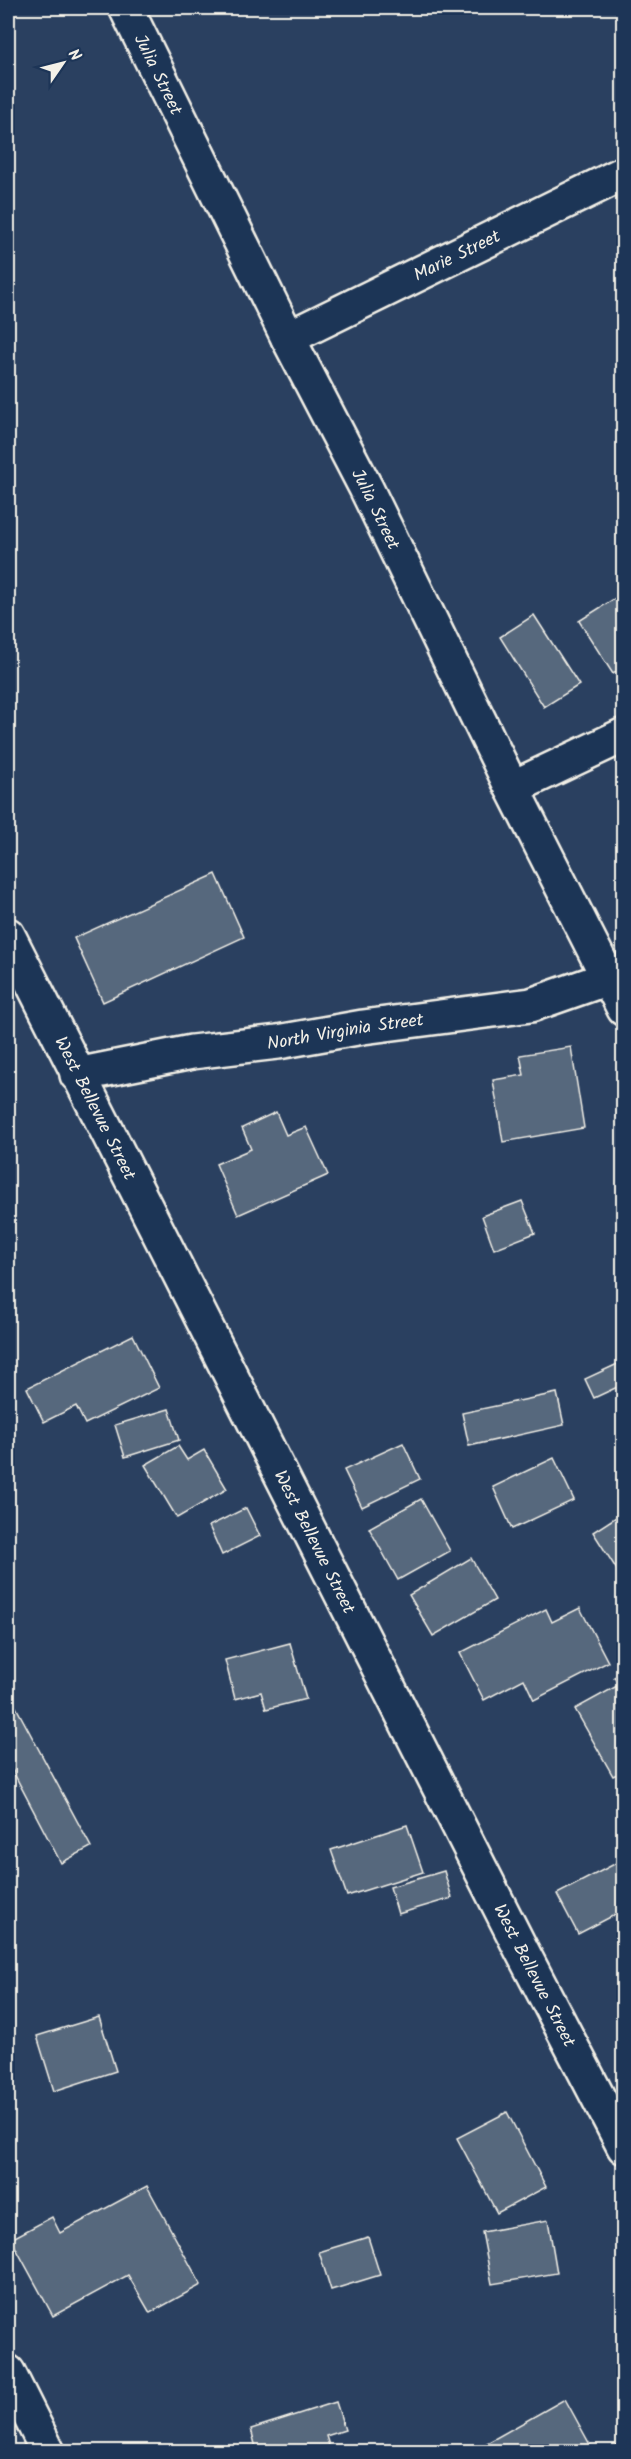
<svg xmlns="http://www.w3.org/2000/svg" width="631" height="2459" viewBox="0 0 631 2459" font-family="Kalam,sans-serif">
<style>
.building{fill:#56677d;stroke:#f4f1e8;stroke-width:1.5}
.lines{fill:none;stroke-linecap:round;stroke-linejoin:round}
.street-casing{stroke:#f4f1e8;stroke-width:38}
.highway-casing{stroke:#f4f1e8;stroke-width:38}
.street{stroke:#1d3557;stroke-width:33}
.highway{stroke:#1d3557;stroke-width:33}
.labels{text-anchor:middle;stroke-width:6;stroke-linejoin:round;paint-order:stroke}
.street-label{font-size:18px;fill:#f4f1e8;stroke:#1d3557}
</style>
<rect width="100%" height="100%" fill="#2a4060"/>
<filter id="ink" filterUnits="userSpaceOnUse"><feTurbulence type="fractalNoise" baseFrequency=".0167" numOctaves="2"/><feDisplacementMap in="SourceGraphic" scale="12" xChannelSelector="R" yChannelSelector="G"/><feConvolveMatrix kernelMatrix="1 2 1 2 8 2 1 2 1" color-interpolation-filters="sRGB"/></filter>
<g filter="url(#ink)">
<!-- building -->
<g class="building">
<path d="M617 597 624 607V667L613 674 579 621Z"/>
<path d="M534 615 579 685 544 707 500 637Z"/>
<path d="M216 874 244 937 103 1002 74 938Z"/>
<path d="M571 1047 584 1128 503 1142 493 1080 524 1075 520 1055Z"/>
<path d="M276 1112 286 1135 306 1127 328 1175 238 1215 216 1164 251 1149 242 1128Z"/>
<path d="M522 1201 535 1233 494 1249 482 1216Z"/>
<path d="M133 1335 159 1388 85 1424 76 1406 44 1422 27 1388Z"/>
<path d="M624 1361V1384L594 1398 585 1379Z"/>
<path d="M557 1393 564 1425 469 1446 462 1413Z"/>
<path d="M169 1409 179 1440 125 1457 115 1425Z"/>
<path d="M403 1443 420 1479 362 1507 344 1470Z"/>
<path d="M178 1446 187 1460 204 1450 227 1489 177 1518 145 1465Z"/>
<path d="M554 1458 574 1500 512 1529 493 1487Z"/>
<path d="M421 1499 450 1551 398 1580 369 1528Z"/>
<path d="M246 1508 260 1536 222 1555 209 1526Z"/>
<path d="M624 1512V1581L593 1532Z"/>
<path d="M471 1558 495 1600 433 1636 409 1595Z"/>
<path d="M580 1608 608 1662 534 1700 524 1679 484 1700 460 1653 546 1609 552 1622Z"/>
<path d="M290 1643 306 1699 266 1709 261 1692 235 1699 225 1660Z"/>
<path d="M624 1672V1771L613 1776 575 1709 619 1685 614 1677Z"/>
<path d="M16 1707 91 1847 61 1863 8 1762V1711Z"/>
<path d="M407 1825 423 1872 347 1896 331 1850Z"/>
<path d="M624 1859V1910L578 1934 557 1894Z"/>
<path d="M444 1871 452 1898 398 1914 390 1887Z"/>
<path d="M99 2017 116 2071 54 2091 37 2036Z"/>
<path d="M507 2112 546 2187 497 2213 457 2138Z"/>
<path d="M147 2186 201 2285 150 2313 128 2275 53 2316 11 2239 52 2217 60 2233Z"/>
<path d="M548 2220 557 2273 492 2284 482 2232Z"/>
<path d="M368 2237 380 2275 331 2290 319 2252Z"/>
<path d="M565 2399 594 2452H471Z"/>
<path d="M336 2402 345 2430 326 2436 331 2452H257L251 2429Z"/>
<path d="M624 2441V2452H604Z"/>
</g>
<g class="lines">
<defs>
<g id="street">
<path id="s1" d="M126 8 288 338 366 488 512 788 624 1009"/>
<path id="s2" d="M288 338 624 173"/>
<path d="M512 788 624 735"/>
<path id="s3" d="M8 935 522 1951 624 2147"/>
<path id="s4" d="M77 1075 192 1052 278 1042 363 1027 531 1005 608 978"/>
</g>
<path id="highway" d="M8 2372 48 2452"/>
</defs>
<!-- street casing -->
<use href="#street" class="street-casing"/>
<!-- highway casing -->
<use href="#highway" class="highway-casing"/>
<!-- street -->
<use href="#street" class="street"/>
<!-- highway -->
<use href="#highway" class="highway"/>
</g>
</g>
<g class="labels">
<!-- street labels -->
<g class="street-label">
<text dy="6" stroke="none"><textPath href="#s1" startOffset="74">Julia Street</textPath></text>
<text dy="6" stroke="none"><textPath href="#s2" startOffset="188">Marie Street</textPath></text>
<text dy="6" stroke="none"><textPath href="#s1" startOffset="560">Julia Street</textPath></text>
<text dy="6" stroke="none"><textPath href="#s4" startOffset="272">North Virginia Street</textPath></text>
<text dy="6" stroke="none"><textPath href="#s3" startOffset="194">West Bellevue Street</textPath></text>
<text dy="6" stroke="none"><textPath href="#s3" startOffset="680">West Bellevue Street</textPath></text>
<text dy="6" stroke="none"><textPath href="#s3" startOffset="1166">West Bellevue Street</textPath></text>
</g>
</g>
<!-- margin -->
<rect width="631" height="2459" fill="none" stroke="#1d3557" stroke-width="30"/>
<rect x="15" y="15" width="601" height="2429" fill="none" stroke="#f4f1e8" stroke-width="2" filter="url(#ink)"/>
<!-- north arrow -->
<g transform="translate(63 63) rotate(55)" stroke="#1d3557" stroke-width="4.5" paint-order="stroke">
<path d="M0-4.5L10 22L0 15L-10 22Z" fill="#f4f1e8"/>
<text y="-9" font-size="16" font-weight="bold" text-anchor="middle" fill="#f4f1e8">N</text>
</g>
</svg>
